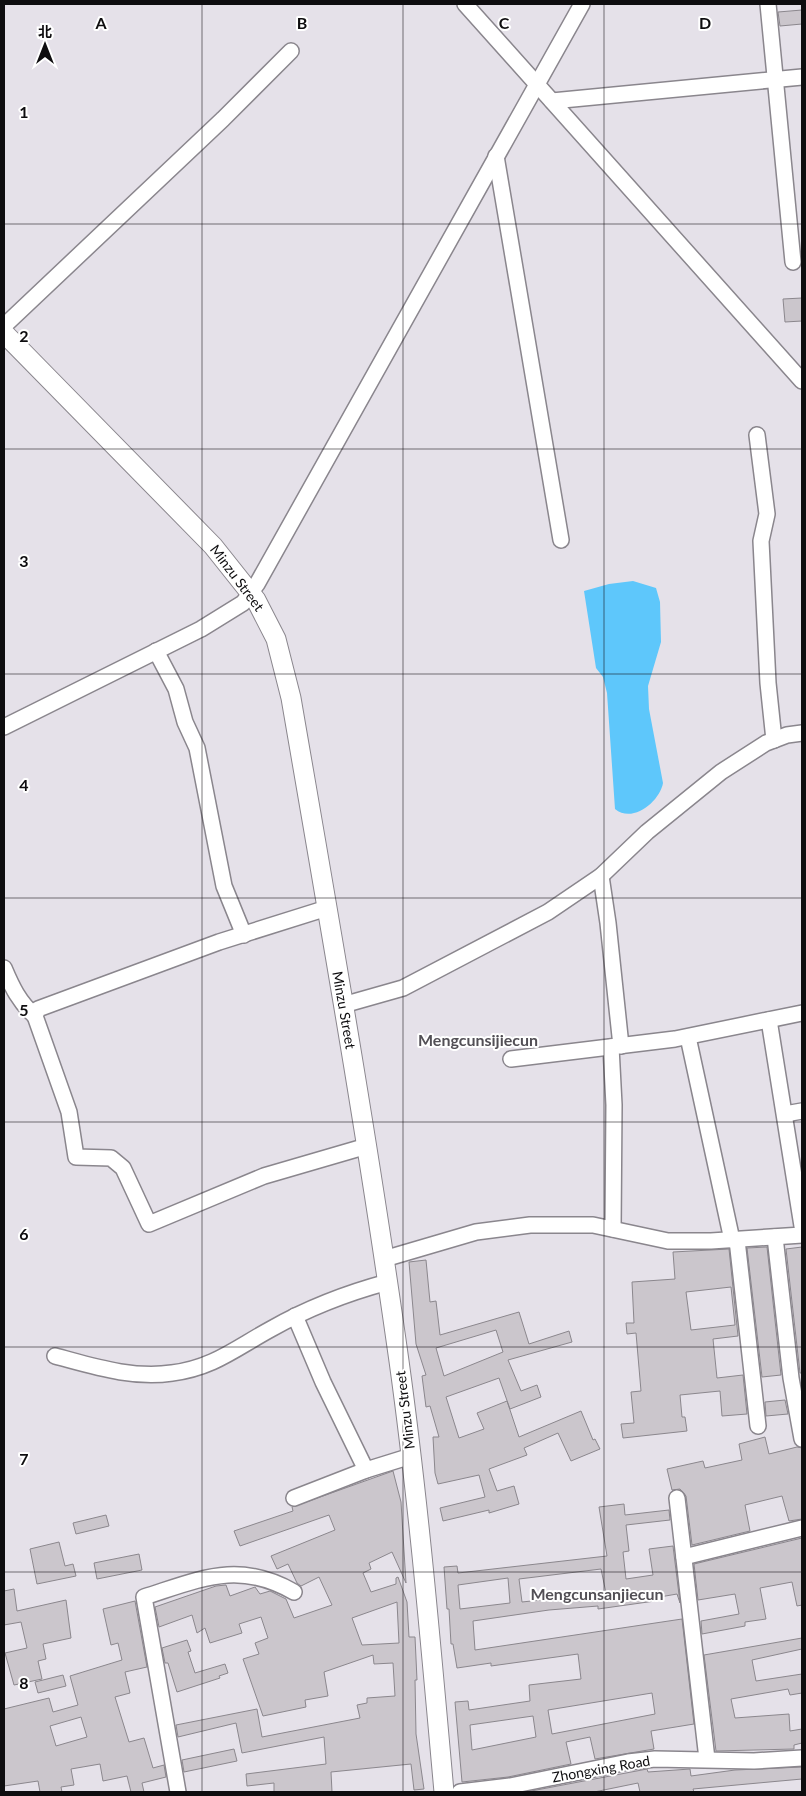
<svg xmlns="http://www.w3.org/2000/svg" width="806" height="1796" viewBox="0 0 806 1796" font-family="Lato,'Noto Sans SC',sans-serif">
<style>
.water{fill:#5ec7fb}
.building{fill:#cbc6cc;stroke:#8b878d;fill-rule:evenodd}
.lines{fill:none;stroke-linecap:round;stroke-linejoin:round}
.minor-casing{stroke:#8a868d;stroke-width:18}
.major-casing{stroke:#8a868d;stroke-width:21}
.minor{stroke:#fff;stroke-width:15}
.major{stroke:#fff;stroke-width:19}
.grid{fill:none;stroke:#0e0d0f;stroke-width:1;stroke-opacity:0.55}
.labels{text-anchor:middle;stroke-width:4;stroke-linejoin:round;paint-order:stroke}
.street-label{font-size:14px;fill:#0e0d0f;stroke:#fff}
.quarter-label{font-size:16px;font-weight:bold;fill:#524f55;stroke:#fff}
.grid-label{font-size:16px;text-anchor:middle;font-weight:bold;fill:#0e0d0f;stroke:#fff;stroke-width:4;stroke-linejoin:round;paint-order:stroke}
</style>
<rect width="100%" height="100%" fill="#e5e1e9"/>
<!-- water -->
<path class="water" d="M633 581 656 588 660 602 661 642 648 686 649 709 663 783C660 801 633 824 615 809L607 693 603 677 596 668 584 591 609 584Z"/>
<!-- building -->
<g class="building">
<path d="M802 10V24L780 26 778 12Z"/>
<path d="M802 298V321L785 322 783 299Z"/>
<path d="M767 1247 781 1375 762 1377 747 1248Z"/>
<path d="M802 1247V1373H800L786 1249Z"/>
<path d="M729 1249 738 1336 713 1339 717 1378 743 1375 747 1414 722 1416 720 1391 680 1395 682 1417H685L687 1431 623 1438 621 1424 634 1423 631 1392 641 1391 636 1333 627 1334 626 1323H634L632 1282 675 1279 673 1252ZM731 1287 735 1325 691 1330 686 1292Z"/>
<path d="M426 1260 430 1302 436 1301 440 1335 519 1312 529 1344 569 1331 572 1342 508 1360 521 1391 537 1385 541 1397 510 1409 499 1378 446 1397 459 1438 484 1429 477 1413 507 1401 519 1437 581 1411 593 1440 595 1439 600 1449 571 1461 558 1433 524 1448 527 1455 489 1469 497 1491 514 1486 519 1504 489 1513V1510L443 1521 440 1508 485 1497 479 1475 438 1484 435 1473 433 1437H439L430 1406 426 1407 422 1376 426 1375 416 1344 409 1262ZM496 1330 503 1352 444 1376 436 1348Z"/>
<path d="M785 1400 788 1414 766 1416 765 1402Z"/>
<path d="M765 1437 769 1454 797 1447 802 1448V1519L789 1521 782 1496 745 1505 750 1531 692 1545 686 1496 680 1489 672 1490 667 1469 703 1461 705 1468 742 1460 739 1444Z"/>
<path d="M393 1471 401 1502 406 1583 392 1552 369 1563 371 1569 363 1573 371 1592 396 1584V1578L398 1577 407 1602 409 1637H415L417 1680H415L416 1734 424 1789 414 1790 411 1764 331 1772 332 1792H274V1783L247 1786 246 1774 326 1764 324 1737 242 1753 236 1723 178 1737 176 1725 257 1709 262 1737 360 1718 357 1705 367 1703V1698L395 1696 393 1663 374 1664 373 1655 324 1672 328 1696 305 1700 306 1707 263 1716 243 1659 259 1654 255 1643 268 1638 261 1617 239 1624 242 1633 210 1643 205 1628 197 1633 192 1615 159 1627 155 1607 216 1586 226 1585 230 1596 255 1587 260 1594 270 1591 286 1599 294 1618 332 1605 319 1577 301 1586 297 1583 288 1564 277 1569 271 1556 335 1530 329 1515 240 1546 234 1531 293 1511 292 1507ZM397 1602 399 1643 362 1645 352 1618Z"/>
<path d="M624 1504 625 1515 669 1510 670 1520 626 1525 629 1551 623 1552 626 1579 653 1575 649 1549 673 1546 680 1603 677 1594 654 1598 655 1601 598 1609V1606L549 1610 473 1621 475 1650 682 1619 694 1724 651 1731 654 1749 595 1759 590 1737 566 1742 571 1764 508 1777 462 1782 455 1702 468 1701 469 1710 530 1701 529 1685 581 1679 578 1654 491 1666V1663L457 1668 453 1644H451L449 1609H447L444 1567 457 1566 458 1573 607 1556 599 1507ZM601 1569 606 1593 522 1602 519 1579ZM508 1578 510 1603 460 1609 458 1585ZM652 1693 655 1714 552 1734 548 1710ZM533 1716 536 1737 472 1750 470 1725Z"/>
<path d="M106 1515 109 1526 76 1534 73 1523Z"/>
<path d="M802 1538V1605L797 1606 792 1582 760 1588 766 1619 745 1622V1626L702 1634 701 1621 739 1614 735 1594 698 1600 694 1564Z"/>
<path d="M59 1542 65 1566 73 1564 76 1576 37 1584 30 1549Z"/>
<path d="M139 1554 142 1570 97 1579 94 1563Z"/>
<path d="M14 1589 17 1611 66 1600 71 1638 43 1644 46 1659 38 1661 42 1679 14 1685 5 1653 27 1648 21 1622 4 1625V1591Z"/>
<path d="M135 1601 147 1667 125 1672 130 1693 115 1697 129 1742 144 1738 153 1768 164 1765 166 1777 142 1783 144 1792H131L127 1776 103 1781 100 1764 71 1769 74 1785 61 1787 62 1792H40L38 1781 4 1786V1709L49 1698 53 1712 78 1705 70 1676 122 1660 118 1643 111 1645 103 1609ZM81 1717 87 1737 56 1746 50 1726Z"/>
<path d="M802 1638V1649L752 1660 756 1681 802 1674V1693L790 1695 788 1689 731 1699 735 1718 789 1714 790 1731 802 1729V1743L794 1745V1749L716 1751 704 1655Z"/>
<path d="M187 1640 191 1651 188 1652 195 1673 225 1664 228 1673 219 1676 220 1678 177 1692 168 1663H165L162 1648Z"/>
<path d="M63 1675 66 1686 38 1693 35 1682Z"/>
<path d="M234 1749 237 1761 184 1772 182 1760Z"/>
<path d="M802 1767V1779L693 1789 694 1792H640L638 1783 594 1792H526L647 1769 648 1772 690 1769 691 1776 735 1770Z"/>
</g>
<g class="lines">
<defs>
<g id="minor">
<path d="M465 4 802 381"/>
<path d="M768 4 793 262"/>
<path d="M552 101 802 77"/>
<path d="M496 156 561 540"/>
<path d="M4 326 223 119 291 51"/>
<path d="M757 435 767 514 761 541 768 683 774 740"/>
<path d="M156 651 176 689 185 722 197 748 224 886 244 935"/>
<path d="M4 727 201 629 243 603 257 584 582 4"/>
<path d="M601 876 608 923 621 1046"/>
<path d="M327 908 219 942 38 1009 35 1016 69 1112 76 1157 111 1158 123 1168 149 1224 264 1176 367 1146"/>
<path d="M4 968C12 987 19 1002 35 1016"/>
<path d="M343 1005 403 988 548 912 601 876 647 832 721 772 766 743 787 735 802 733"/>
<path d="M769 1020 802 1226"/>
<path d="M688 1037 732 1240"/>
<path d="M611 1047 614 1105 613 1229"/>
<path d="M511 1059 675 1039 802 1013"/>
<path d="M785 1114 802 1111"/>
<path d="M775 1237 791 1378 802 1439"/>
<path d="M737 1240 758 1426"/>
<path d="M384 1259 476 1232 530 1225H593L668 1241H711L802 1235"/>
<path d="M295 1316 323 1382 366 1470"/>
<path d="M55 1356C93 1366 132 1379 172 1373 213 1368 236 1348 271 1329 308 1308 347 1293 388 1282"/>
<path d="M294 1498 366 1470 411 1456"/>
<path d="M677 1498 707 1759"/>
<path d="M684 1557 802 1528"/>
<path d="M178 1792 144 1597C201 1579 238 1560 294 1592"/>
<path d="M460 1792 510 1786 628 1762 655 1759 754 1761 802 1758"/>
</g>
<path id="major" d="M4 333 213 546 256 600 276 639 291 698C329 919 368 1140 399 1361 419 1505 431 1648 444 1792"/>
</defs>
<!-- minor casing -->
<use href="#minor" class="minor-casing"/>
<!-- major casing -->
<use href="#major" class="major-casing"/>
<!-- minor -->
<use href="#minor" class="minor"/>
<!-- major -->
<use href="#major" class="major"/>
</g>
<!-- grid -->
<path class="grid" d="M202 4V1792M403 4V1792M604 4V1792M4 224H802M4 449H802M4 674H802M4 898H802M4 1122H802M4 1347H802M4 1572H802"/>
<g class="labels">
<!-- street labels -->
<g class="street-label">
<text transform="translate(237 578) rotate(53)" y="5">Minzu Street</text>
<text transform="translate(344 1010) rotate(80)" y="5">Minzu Street</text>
<text transform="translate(405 1410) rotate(-97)" y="5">Minzu Street</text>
<text transform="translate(601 1769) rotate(-10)" y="5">Zhongxing Road</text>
</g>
<!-- quarter labels -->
<g class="quarter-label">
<text x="478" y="1046">Mengcunsijiecun</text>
<text x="597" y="1600">Mengcunsanjiecun</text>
</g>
</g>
<g class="grid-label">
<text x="101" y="29">A</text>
<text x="302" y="29">B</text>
<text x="504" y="29">C</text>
<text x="705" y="29">D</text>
<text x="24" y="118">1</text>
<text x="24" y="342">2</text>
<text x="24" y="567">3</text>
<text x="24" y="791">4</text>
<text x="24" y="1016">5</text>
<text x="24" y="1240">6</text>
<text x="24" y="1465">7</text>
<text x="24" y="1689">8</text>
</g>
<!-- border -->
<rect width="806" height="1796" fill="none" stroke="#0e0d0f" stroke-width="10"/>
<!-- north arrow -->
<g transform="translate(45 45)" stroke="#ffffff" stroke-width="4" paint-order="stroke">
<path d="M0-4L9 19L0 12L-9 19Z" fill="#0e0d0f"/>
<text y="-8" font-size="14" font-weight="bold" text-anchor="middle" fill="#0e0d0f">北</text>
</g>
</svg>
